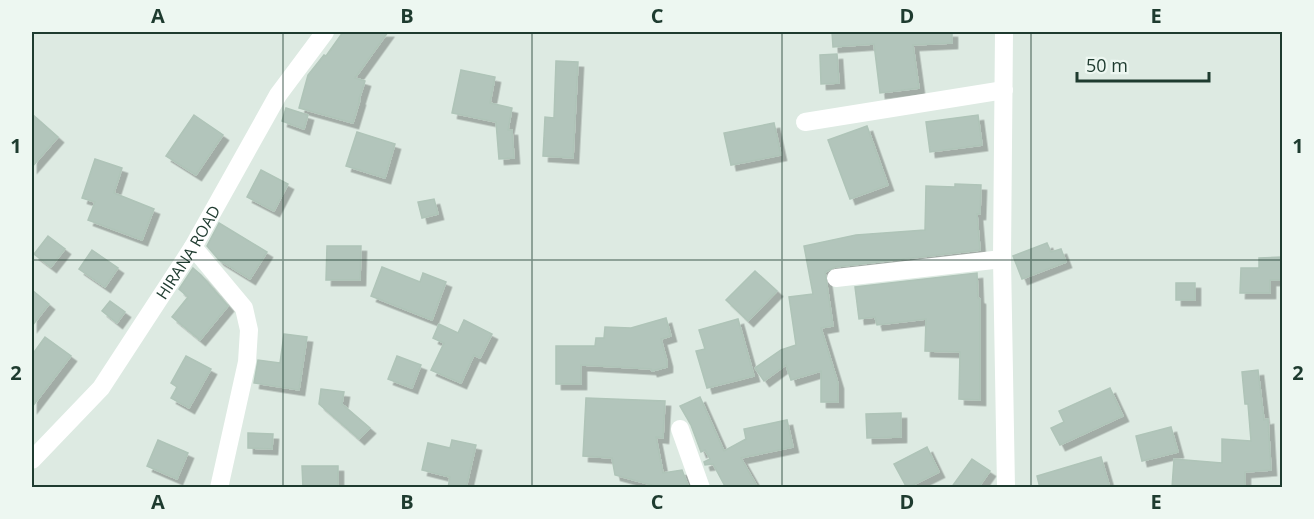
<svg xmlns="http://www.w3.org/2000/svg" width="1314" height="519" viewBox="0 0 1314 519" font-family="'Open Sans',sans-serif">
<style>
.building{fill:#b2c5bb;stroke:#afc4b8;stroke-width:1.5;filter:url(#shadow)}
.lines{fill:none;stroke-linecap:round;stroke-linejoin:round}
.minor{stroke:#fff;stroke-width:18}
.grid{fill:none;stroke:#1e3b2f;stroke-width:1.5;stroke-opacity:0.55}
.labels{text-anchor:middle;stroke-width:4.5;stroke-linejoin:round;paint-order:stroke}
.street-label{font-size:16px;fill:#1e3b2f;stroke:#edf7f1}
.neatline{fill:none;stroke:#1e3b2f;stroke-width:2}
.grid-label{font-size:20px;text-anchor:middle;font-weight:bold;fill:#1e3b2f}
</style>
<defs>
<filter id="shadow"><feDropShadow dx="5.5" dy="5.5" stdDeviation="0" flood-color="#0004"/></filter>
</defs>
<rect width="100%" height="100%" fill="#ddeae2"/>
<!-- building -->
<g class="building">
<path d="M343 32H388L355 78 365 81 359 100H360L353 123 299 108 308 75 324 55 326 56Z"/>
<path d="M832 32H952V43L913 45 919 88 880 93 874 44 833 47Z"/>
<path d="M837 54 839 83 821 84 820 55Z"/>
<path d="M556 61 578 62 573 158 543 156 545 117 554 118Z"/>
<path d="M461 70 495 77 490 103 512 108 508 130H512L514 158 499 159 496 122 452 113Z"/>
<path d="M286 108 308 115 304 129 282 121Z"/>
<path d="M32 114 58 137 32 167Z"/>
<path d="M194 115 223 135 196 175 166 156Z"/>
<path d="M978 115 982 145 930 152 926 122Z"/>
<path d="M774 123 781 155 731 165 724 133Z"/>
<path d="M867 126 888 185 850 199 828 140Z"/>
<path d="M357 132 395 144 385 178 346 166Z"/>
<path d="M95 159 122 168 114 193 154 209 142 240 88 220 95 202 82 198Z"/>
<path d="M261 170 288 184 274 211 247 197Z"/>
<path d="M955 184 981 185 980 214H977L980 250 835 267 825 272 833 326 821 328 838 383V402H821V371L791 380 786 365 764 381 755 368 781 350 796 345 789 297 813 294 804 246 856 235 925 230 926 186 955 187Z"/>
<path d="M434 199 438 214 422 218 418 202Z"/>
<path d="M219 223 267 252 250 279 219 260 207 246Z"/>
<path d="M48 236 65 249 51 267 34 254Z"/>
<path d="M1047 243 1051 252 1061 249 1066 262 1022 279 1013 256Z"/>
<path d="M327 246H361L360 280H326Z"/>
<path d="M92 250 118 268 105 287 79 269Z"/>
<path d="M1282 257V280H1270V293H1240L1241 268H1259V258Z"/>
<path d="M382 267 420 282 423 273 446 282 432 320 371 296Z"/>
<path d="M193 268 201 275 228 306 200 340 172 317 188 297 179 289Z"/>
<path d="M755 271 777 291 748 321 726 300Z"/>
<path d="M977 273 978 298 980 299V400L959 399 960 352 925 351 926 319 877 325 875 317 859 319 855 287Z"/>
<rect x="1176" y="283" width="19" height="17"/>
<path d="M32 290 49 304 32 326Z"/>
<path d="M110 301 125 312 117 323 102 311Z"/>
<path d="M666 318 671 336 661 339 667 361V367L652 371 651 369 581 365V384H556V346H595L596 338H604L605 327 631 328Z"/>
<path d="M738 319 754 376 707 388 696 351 705 349 699 330Z"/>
<path d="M464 320 492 334 480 358 474 355 461 383 431 370 444 343 433 338 439 324 458 333Z"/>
<path d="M284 334 307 337 299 390 254 383 258 360 280 363Z"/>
<path d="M45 337 71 356 32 407V355Z"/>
<path d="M186 356 211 369 189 408 171 398 177 387 171 383Z"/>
<path d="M397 356 421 365 412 388 388 379Z"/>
<path d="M1258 370 1264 420 1268 419 1271 470 1245 472V488H1172L1174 459 1222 463V439L1251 441 1248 404H1245L1242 372Z"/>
<path d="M1110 388 1123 416 1060 445 1051 428 1064 422 1059 411Z"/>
<path d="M321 389 344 392 342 404 370 428 359 439 319 404Z"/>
<path d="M700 397 724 451 746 439 744 429 787 420 793 447 741 458 758 488H726L713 464 705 465 704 462 710 459 705 450 701 452 691 425 680 406Z"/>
<path d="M586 398 665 401 663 438 656 437 663 473 682 470 689 488H663L615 475 612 458 583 456Z"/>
<path d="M901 413V437L867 438 866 414Z"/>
<path d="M1171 427 1178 452 1142 461 1136 436Z"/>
<path d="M248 433 273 434 272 449 248 448Z"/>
<path d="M158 440 188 453 177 479 147 466Z"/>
<path d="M452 440 476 445 466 488H448L450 477 422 470 428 443 450 448Z"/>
<path d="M927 447 939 472 907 488 894 464Z"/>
<path d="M1101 457 1110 488H1040L1037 476Z"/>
<path d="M972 459 990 471 978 488H951Z"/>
<path d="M302 466H338V488H303Z"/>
</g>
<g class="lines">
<!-- minor -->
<g class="minor">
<path d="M1004 32 1002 259 1006 488"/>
<path d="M805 122 1004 90"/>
<path d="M193 247 244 308 249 330 247 362 219 488"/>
<path d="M836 278 1002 259"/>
<path d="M680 429 701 488"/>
<path id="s1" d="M32 460 101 388 193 247 278 95 325 32"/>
</g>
</g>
<!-- grid -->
<path class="grid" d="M283 32V488M532 32V488M782 32V488M1031 32V488M32 260H1282"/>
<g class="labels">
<!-- street labels -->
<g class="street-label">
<text dy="6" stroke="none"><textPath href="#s1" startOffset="261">HIRANA ROAD</textPath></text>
</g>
</g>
<!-- border -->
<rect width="1314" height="519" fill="none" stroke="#edf7f1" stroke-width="66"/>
<!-- scale -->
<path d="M1077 72v9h132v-9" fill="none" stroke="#1e3b2f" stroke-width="3"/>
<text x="1086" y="72" font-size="18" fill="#1e3b2f" stroke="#edf7f1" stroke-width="4.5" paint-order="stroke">50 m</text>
<rect x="33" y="33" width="1248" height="453" class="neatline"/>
<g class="grid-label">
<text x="158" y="23">A</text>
<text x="407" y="23">B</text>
<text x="657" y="23">C</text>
<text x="907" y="23">D</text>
<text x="1156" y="23">E</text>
<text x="16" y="153">1</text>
<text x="1298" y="153">1</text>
<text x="16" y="380">2</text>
<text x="1298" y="380">2</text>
<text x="158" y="509">A</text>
<text x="407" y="509">B</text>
<text x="657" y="509">C</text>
<text x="907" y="509">D</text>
<text x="1156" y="509">E</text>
</g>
</svg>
